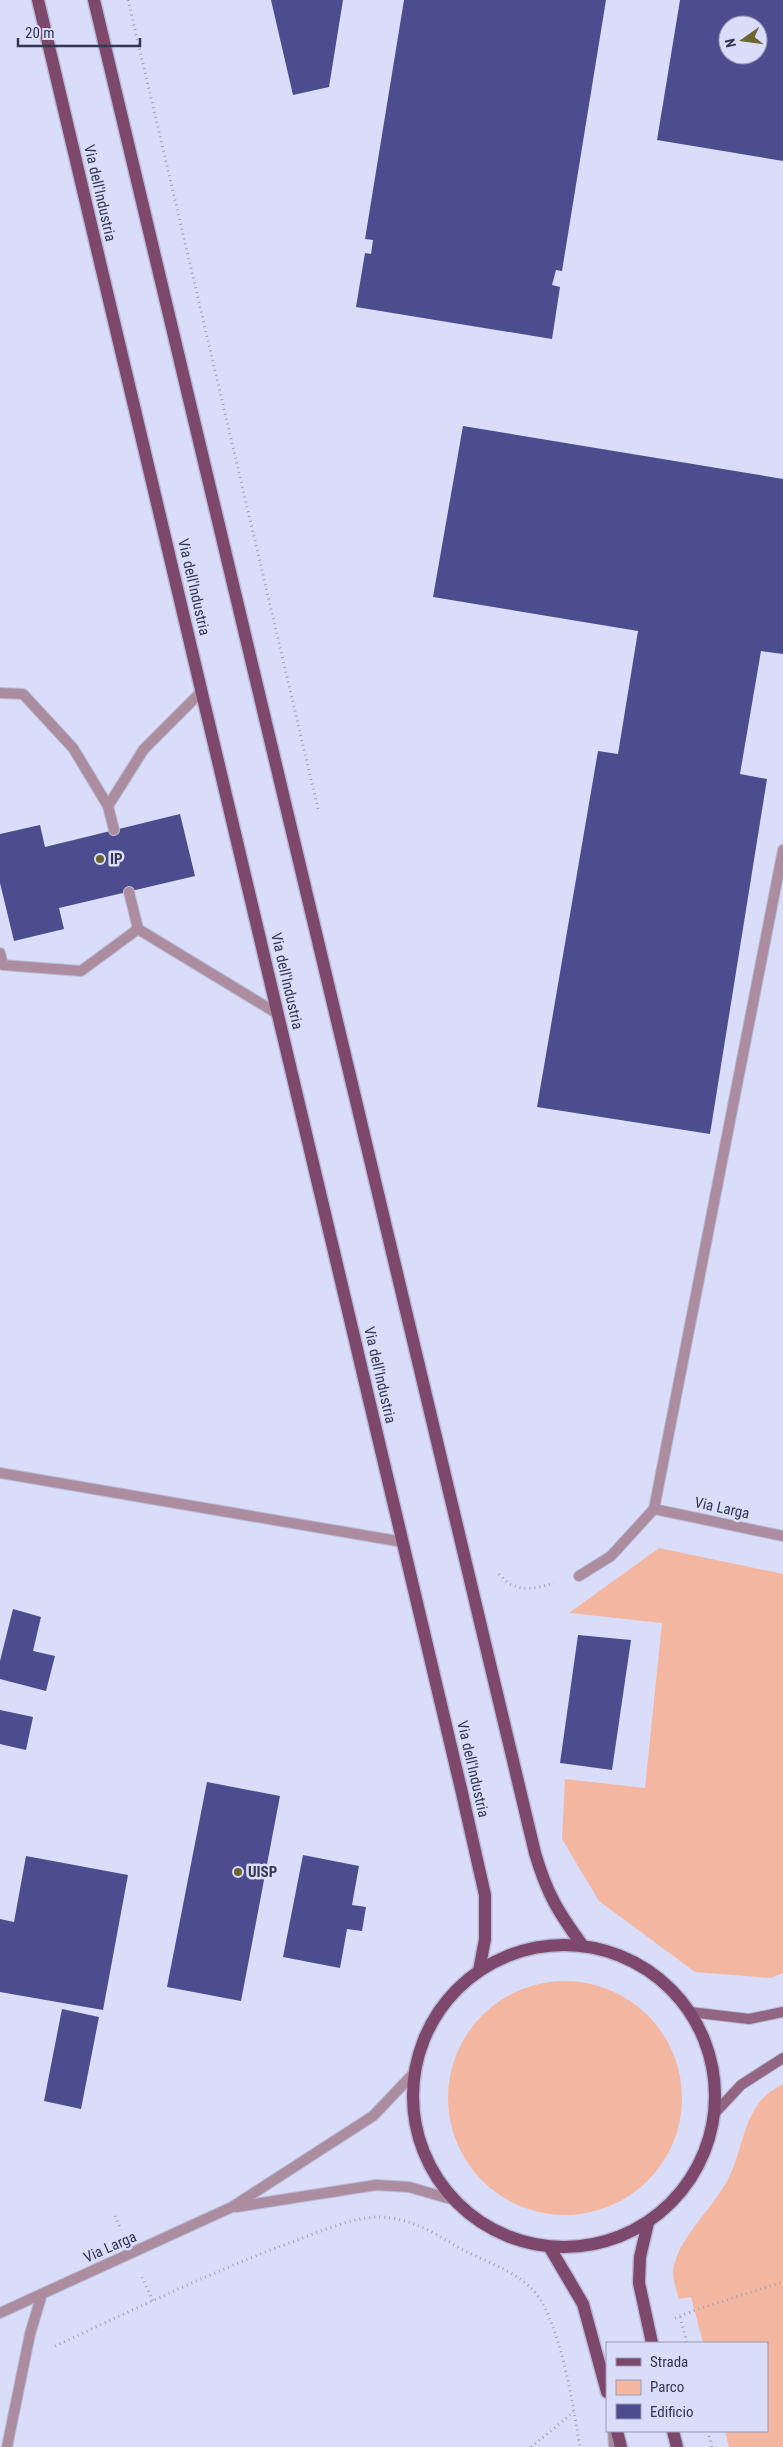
<svg xmlns="http://www.w3.org/2000/svg" width="783" height="2447" viewBox="0 0 783 2447" font-family="'Roboto Condensed',sans-serif">
<style>
.green{fill:#f3b7a1}
.building{fill:#4c4d8e;fill-rule:evenodd}
.lines{fill:none;stroke-linecap:round;stroke-linejoin:round}
.service-casing{stroke:#b9bbd7;stroke-width:12}
.tertiary-casing{stroke:#b9bbd7;stroke-width:12}
.secondary-casing{stroke:#b9bbd7;stroke-width:12}
.primary-casing{stroke:#b9bbd7;stroke-width:15}
.path{stroke:#9ea1bd;stroke-width:3;stroke-dasharray:1 4;stroke-linecap:butt}
.service{stroke:#ac8da0;stroke-width:10}
.tertiary{stroke:#ac8da0;stroke-width:10}
.secondary{stroke:#926582;stroke-width:10}
.primary{stroke:#7e486c;stroke-width:12}
.poi-dot{fill:#6c6431;stroke:#daddf9;stroke-width:2}
.labels{text-anchor:middle;stroke-width:5;stroke-linejoin:round;paint-order:stroke}
.street-label{font-size:15px;fill:#333551;stroke:#daddf9}
.poi-label{font-size:15px;font-weight:bold;fill:#333551;stroke:#daddf9;text-anchor:start}
</style>
<rect width="100%" height="100%" fill="#daddf9"/>
<!-- green -->
<g class="green">
<path d="M659 1548 783 1574V1973L771 1978 695 1972 599 1901 562 1839 565 1779 645 1788 662 1623 569 1613Z"/>
<circle cx="565" cy="2098" r="117"/>
<path d="M783 2084V2447H729L725 2431H767V2343H703L691 2297 679 2299C676 2288 671 2276 674 2265 683 2232 714 2208 729 2177 740 2156 742 2130 755 2109 762 2097 771 2090 783 2084Z"/>
</g>
<!-- building -->
<g class="building">
<path d="M271 0H343L329 87 293 95Z"/>
<path d="M404 0H606L562 271 556 270 552 285 560 287 552 339 356 307 365 253 371 254 373 240 365 239Z"/>
<path d="M680 0H783V161L657 140ZM728 25H758V55H728Z"/>
<path d="M463 426 783 479V654L761 651 740 774 767 779 710 1134 537 1107 598 751 618 754 638 631 433 597Z"/>
<path d="M180 814 195 876 59 908 64 929 14 941 0 883V834L40 825 45 847Z"/>
<path d="M13 1609 41 1617 33 1651 55 1656 46 1691 0 1679V1661Z"/>
<path d="M578 1635 631 1640 612 1770 560 1763Z"/>
<path d="M0 1710 33 1717 26 1750 0 1744Z"/>
<path d="M207 1782 280 1796 241 2001 167 1987Z"/>
<path d="M303 1855 359 1866 352 1905 366 1907 362 1931 347 1929 340 1968 283 1957Z"/>
<path d="M26 1856 128 1875 103 2010 0 1992V1919L14 1922Z"/>
<path d="M62 2009 99 2017 81 2109 44 2101Z"/>
</g>
<g class="lines">
<defs>
<g id="service">
<path d="M0 693 23 694 73 748 108 806"/>
<path d="M114 830 108 806 144 749 202 691"/>
<path d="M129 892 138 929 278 1014"/>
<path d="M0 953 3 965 81 971 138 929"/>
<path d="M0 1473 403 1542"/>
<path d="M654 1509 783 1536"/>
<path d="M579 1576 611 1556 654 1509 783 850"/>
<path d="M613 2431 614 2447"/>
<path d="M7 2447 30 2334 42 2294"/>
</g>
<g id="tertiary">
<path d="M236 2207 376 2185 409 2187 454 2200"/>
<path d="M0 2313 232 2207 373 2116 415 2072"/>
</g>
<g id="secondary">
<path d="M690 2012 749 2019 783 2012"/>
<path d="M715 2113 741 2085 783 2058"/>
</g>
<g id="primary">
<path d="M38 0 462 1793 485 1895V1939L479 1971"/>
<path d="M94 0 535 1853C547 1894 558 1912 583 1946"/>
<circle cx="564" cy="2096" r="151"/>
<path d="M648 2223 640 2257 639 2283 652 2343"/>
<path d="M550 2248 583 2304 607 2392"/>
<path d="M617 2431 621 2447"/>
<path d="M673 2431 677 2447"/>
</g>
</defs>
<!-- service casing -->
<use href="#service" class="service-casing"/>
<!-- tertiary casing -->
<use href="#tertiary" class="tertiary-casing"/>
<!-- secondary casing -->
<use href="#secondary" class="secondary-casing"/>
<!-- primary casing -->
<use href="#primary" class="primary-casing"/>
<!-- path -->
<g class="path">
<path d="M128 0 318 809"/>
<path d="M499 1574C514 1593 534 1590 554 1583"/>
<path d="M115 2216 121 2230"/>
<path d="M142 2277 153 2301"/>
<path d="M680 2317 687 2343"/>
<path d="M675 2318 698 2309 783 2282"/>
<path d="M55 2346C135 2309 215 2270 297 2240 322 2231 351 2218 377 2217 413 2217 438 2236 467 2252 489 2263 512 2270 530 2287 560 2315 573 2406 580 2447"/>
<path d="M708 2431 712 2447"/>
<path d="M531 2447 574 2412"/>
</g>
<!-- service -->
<use href="#service" class="service"/>
<!-- tertiary -->
<use href="#tertiary" class="tertiary"/>
<!-- secondary -->
<use href="#secondary" class="secondary"/>
<!-- primary -->
<use href="#primary" class="primary"/>
</g>
<!-- markers -->
<g class="poi-dot">
<circle cx="100" cy="859" r="5"/>
<circle cx="238" cy="1872" r="5"/>
</g>
<g class="labels">
<!-- street labels -->
<g class="street-label">
<text transform="translate(100 193) rotate(77)" y="5">Via dell'Industria</text>
<text transform="translate(194 587) rotate(77)" y="5">Via dell'Industria</text>
<text transform="translate(287 981) rotate(77)" y="5">Via dell'Industria</text>
<text transform="translate(380 1375) rotate(77)" y="5">Via dell'Industria</text>
<text transform="translate(722 1508) rotate(12)" y="5">Via Larga</text>
<text transform="translate(473 1769) rotate(77)" y="5">Via dell'Industria</text>
<text transform="translate(110 2247) rotate(-24)" y="5">Via Larga</text>
</g>
<!-- poi labels -->
<g class="poi-label">
<text x="110" y="864">IP</text>
<text x="248" y="1877">UISP</text>
</g>
</g>
<!-- legend -->
<rect x="606" y="2342" width="162" height="90" fill="#daddf9" stroke="#979ab6"/>
<rect x="616" y="2358" width="25" height="8" fill="#7e486c" stroke="#979ab6"/>
<text x="650" y="2367" font-size="15" fill="#333551">Strada</text>
<rect x="616" y="2380" width="25" height="15" fill="#f3b7a1" stroke="#979ab6"/>
<text x="650" y="2392" font-size="15" fill="#333551">Parco</text>
<rect x="616" y="2404" width="25" height="15" fill="#4c4d8e" stroke="#979ab6"/>
<text x="650" y="2417" font-size="15" fill="#333551">Edificio</text>
<!-- north arrow -->
<g transform="translate(743 40) rotate(256)"><circle r="24" fill="#daddf9" stroke="#979ab6"/>
<path d="M0-4L9 19L0 12L-9 19Z" fill="#6c6431"/>
<text y="-8" font-size="14" font-weight="bold" text-anchor="middle" fill="#333551">N</text>
</g>
<!-- scale -->
<path d="M18 38v8h122v-8" fill="none" stroke="#333551" stroke-width="2.5"/>
<text x="25" y="38" font-size="15" fill="#333551" stroke="#daddf9" stroke-width="4" paint-order="stroke">20 m</text>
</svg>
